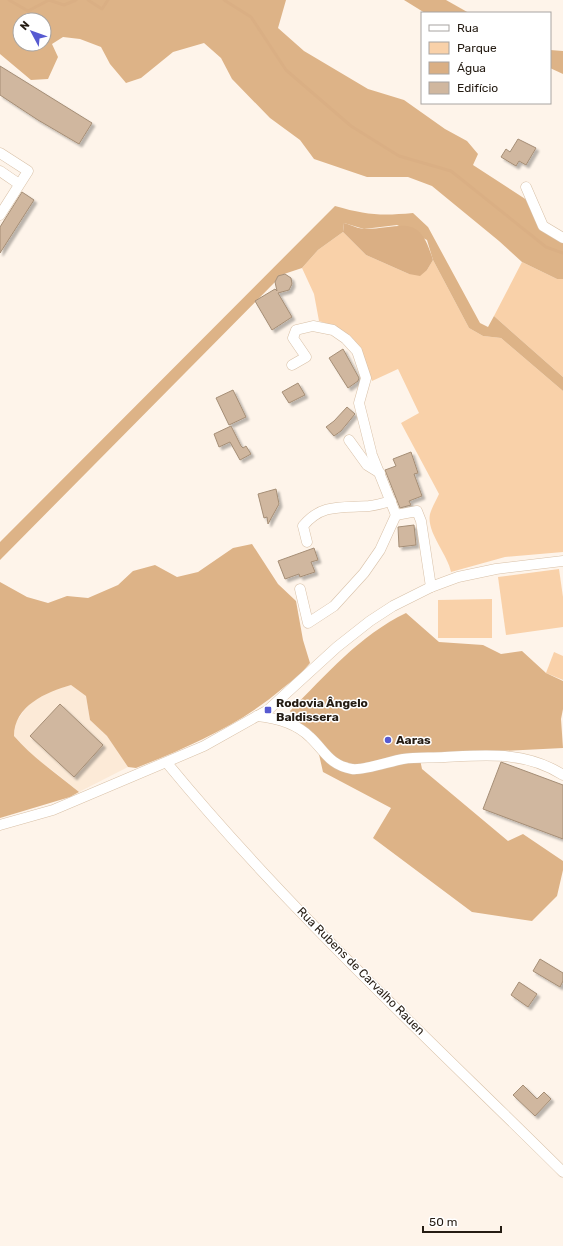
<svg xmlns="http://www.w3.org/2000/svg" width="563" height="1246" viewBox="0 0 563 1246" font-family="Rubik,sans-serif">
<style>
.built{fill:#fcead7}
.green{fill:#f9d1a9}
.forest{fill:#ddb387;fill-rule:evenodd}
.water{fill:#daaf84}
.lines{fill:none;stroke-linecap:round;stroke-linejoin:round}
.stream{stroke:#daaf84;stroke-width:3}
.building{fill:#d0b79f;stroke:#a58e76;filter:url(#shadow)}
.minor-casing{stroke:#d8c0a7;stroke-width:11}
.minor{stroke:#fff;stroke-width:10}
.poi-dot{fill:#575ad1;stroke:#fff;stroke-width:1.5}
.labels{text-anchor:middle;stroke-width:3;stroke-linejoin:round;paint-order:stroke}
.poi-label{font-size:12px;font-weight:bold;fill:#251c13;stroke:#fff;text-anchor:start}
.street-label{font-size:12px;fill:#251c13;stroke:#fff}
</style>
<defs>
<filter id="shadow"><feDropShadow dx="3" dy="3" stdDeviation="1" flood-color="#0004"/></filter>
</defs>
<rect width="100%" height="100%" fill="#fef4ea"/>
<!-- built -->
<path class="built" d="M71 685 86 696 90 720 107 736 128 767 79 792 52 770 36 759 14 736V725L25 709 36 699 54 690Z"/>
<!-- green -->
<g class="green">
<path d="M343 232 366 255 409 274 427 270 433 260 469 328 483 336 501 338 563 391V552L505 557 451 572C448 555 426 532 430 514 432 507 436 501 439 494L401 423 419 413 398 369 372 381C360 346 358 333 319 321L314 294 302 268 318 250Z"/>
<path d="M522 262 557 279H563V377L494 316Z"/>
<path d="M559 569 563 597V627L506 635 498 577Z"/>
<path d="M492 599V638H438V600Z"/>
<path d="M554 652 563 656V680L546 673Z"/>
</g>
<!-- forest -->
<g class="forest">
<path d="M0 0H286L278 28 304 51 368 89 404 100 445 129 467 141 478 154 473 165 536 206 543 226 563 238V279H557L522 262 499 241 432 186 408 177H367L314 159 300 140 270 118 232 79 221 58 204 43 173 52 141 78 126 83 110 64 101 47 80 39 63 37 52 44 58 57 48 79 31 80 0 54ZM20 20H44V44H20Z"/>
<path d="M404 0H446L469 13H425Z"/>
<path d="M550 50 563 51V74L550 68Z"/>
<path d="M335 206C366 215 381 216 413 213L428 227 480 323 488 327 494 316 563 377V391L501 338 483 336 469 328 433 260 427 240 397 225 364 229 344 223 343 232 318 250 302 268 278 276 275 282 0 560V542Z"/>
<path d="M252 544 278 584 296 601 303 640 310 663C302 673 293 680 283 688 240 725 188 747 136 768L128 767 107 736 90 720 86 696 71 685C46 692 14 706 14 736 33 758 57 774 79 792L70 797 0 818V582L27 597 48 603 67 596 88 598 118 585 133 571 155 565 177 577 198 572 233 548Z"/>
<path d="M406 613 439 642 483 645 501 654 522 651 546 673 563 681V709L561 719 563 748 419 755 422 769 508 841 523 834 563 861V870L557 896 532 921 472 912 373 838 391 808 323 772 318 750 306 736 290 711C326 675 360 635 406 613Z"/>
</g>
<!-- water -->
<path class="water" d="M344 223C351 225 359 229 365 229 403 228 419 212 433 260L427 270 420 276 409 274 366 255 343 232Z"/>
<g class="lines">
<!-- stream -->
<g class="stream">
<path d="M9 0 28 11 49 0 64 5 76 0"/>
<path d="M88 0 102 9 108 0"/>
<path d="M224 0 251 17 286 70 351 126 399 156 451 171 546 247 563 253"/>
</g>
</g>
<!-- building -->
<g class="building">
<path d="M0 66 92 123 79 144 38 120 0 95Z"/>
<path d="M518 139 536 148 526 165 519 161 516 166 501 157 506 149 510 152Z"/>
<path d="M22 192 34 200 0 253V227Z"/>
<path d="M285 274 291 278 292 284 289 290 278 293 292 317 272 330 255 301 275 289 277 291 275 282 278 276Z"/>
<path d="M343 349 359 378 358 381 348 388 329 358Z"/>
<path d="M298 383 305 395 289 403 282 392Z"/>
<path d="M233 390 246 417 229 425 216 398Z"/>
<path d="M347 407 355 414 341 431 334 436 326 427 334 421Z"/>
<path d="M231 426 241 446 243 448 246 446 251 454 240 460 230 442 219 447 214 434Z"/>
<path d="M411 452 418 473 414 474 422 496 409 501 411 505 400 508 385 470 396 466 393 459Z"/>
<path d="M276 489 279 504 268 524 267 517 264 518 258 494Z"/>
<path d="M414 525 416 545 399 547 398 527Z"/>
<path d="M314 548 318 560 311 562 315 572 300 577 299 574 285 579 278 561Z"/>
<path d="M60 704 103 745 74 777 30 736Z"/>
<path d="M501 762 563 785V839L483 809Z"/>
<path d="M540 959 563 973V981L560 987 533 971Z"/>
<path d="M519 982 537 994 528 1007 511 995Z"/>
<path d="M523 1085 537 1099 544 1092 551 1099 535 1116 513 1095Z"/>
</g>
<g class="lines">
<defs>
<g id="minor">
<path d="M0 153 28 171 0 215"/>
<path d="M0 171 19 184"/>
<path d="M526 187 543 226 563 238"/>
<path d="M292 365 306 357 293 338 296 330 313 326 333 330 346 339 357 351 366 378 359 403 372 455 396 515 417 511 421 521 431 587"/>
<path d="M349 440 367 465 380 473"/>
<path d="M307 542 303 526C322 503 342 508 369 506 377 505 384 503 391 501"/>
<path d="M300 589 308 623 334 606 364 573 380 550 396 515"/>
<path d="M257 716C277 718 296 723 310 737 325 751 329 765 352 769 362 771 391 761 403 759 416 757 431 758 445 757 487 755 526 751 563 775"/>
<path d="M167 763C287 909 428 1038 563 1172"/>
<path d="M0 825 53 810 204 746 268 710 337 647 370 621 393 606 431 587 458 577 496 569 563 561"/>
</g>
</defs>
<!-- minor casing -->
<use href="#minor" class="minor-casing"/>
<!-- minor -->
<use href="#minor" class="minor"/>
</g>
<!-- markers -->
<g class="poi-dot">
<rect x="264" y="706" width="8" height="8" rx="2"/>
<circle cx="388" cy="740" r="4"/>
</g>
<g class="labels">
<!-- poi labels -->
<g class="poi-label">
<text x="276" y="707">Rodovia Ângelo<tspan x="276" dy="14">Baldissera</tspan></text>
<text x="396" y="744">Aaras</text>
</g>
<!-- street labels -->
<g class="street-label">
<text transform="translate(361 971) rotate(45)" y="4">Rua Rubens de Carvalho Rauen</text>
</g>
</g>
<!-- legend -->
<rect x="421" y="12" width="130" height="92" fill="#ffffff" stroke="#a8a4a1"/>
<rect x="429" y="25" width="20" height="6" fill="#ffffff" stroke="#a8a4a1"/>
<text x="457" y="32" font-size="12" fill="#251c13">Rua</text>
<rect x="429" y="42" width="20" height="12" fill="#f9d1a9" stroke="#a8a4a1"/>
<text x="457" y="52" font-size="12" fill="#251c13">Parque</text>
<rect x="429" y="62" width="20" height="12" fill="#daaf84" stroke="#a8a4a1"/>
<text x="457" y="72" font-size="12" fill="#251c13">Água</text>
<rect x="429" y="82" width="20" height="12" fill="#d0b79f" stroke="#a8a4a1"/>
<text x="457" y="92" font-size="12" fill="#251c13">Edifício</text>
<!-- north arrow -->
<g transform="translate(32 32) rotate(311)"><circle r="19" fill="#ffffff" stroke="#a8a4a1"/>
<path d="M0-3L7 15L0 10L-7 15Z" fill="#575ad1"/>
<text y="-6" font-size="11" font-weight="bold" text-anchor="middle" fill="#251c13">N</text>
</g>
<!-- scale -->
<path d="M423 1226v6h78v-6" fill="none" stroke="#251c13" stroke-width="2"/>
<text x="429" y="1226" font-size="12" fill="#251c13" stroke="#ffffff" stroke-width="3" paint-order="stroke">50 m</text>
</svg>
